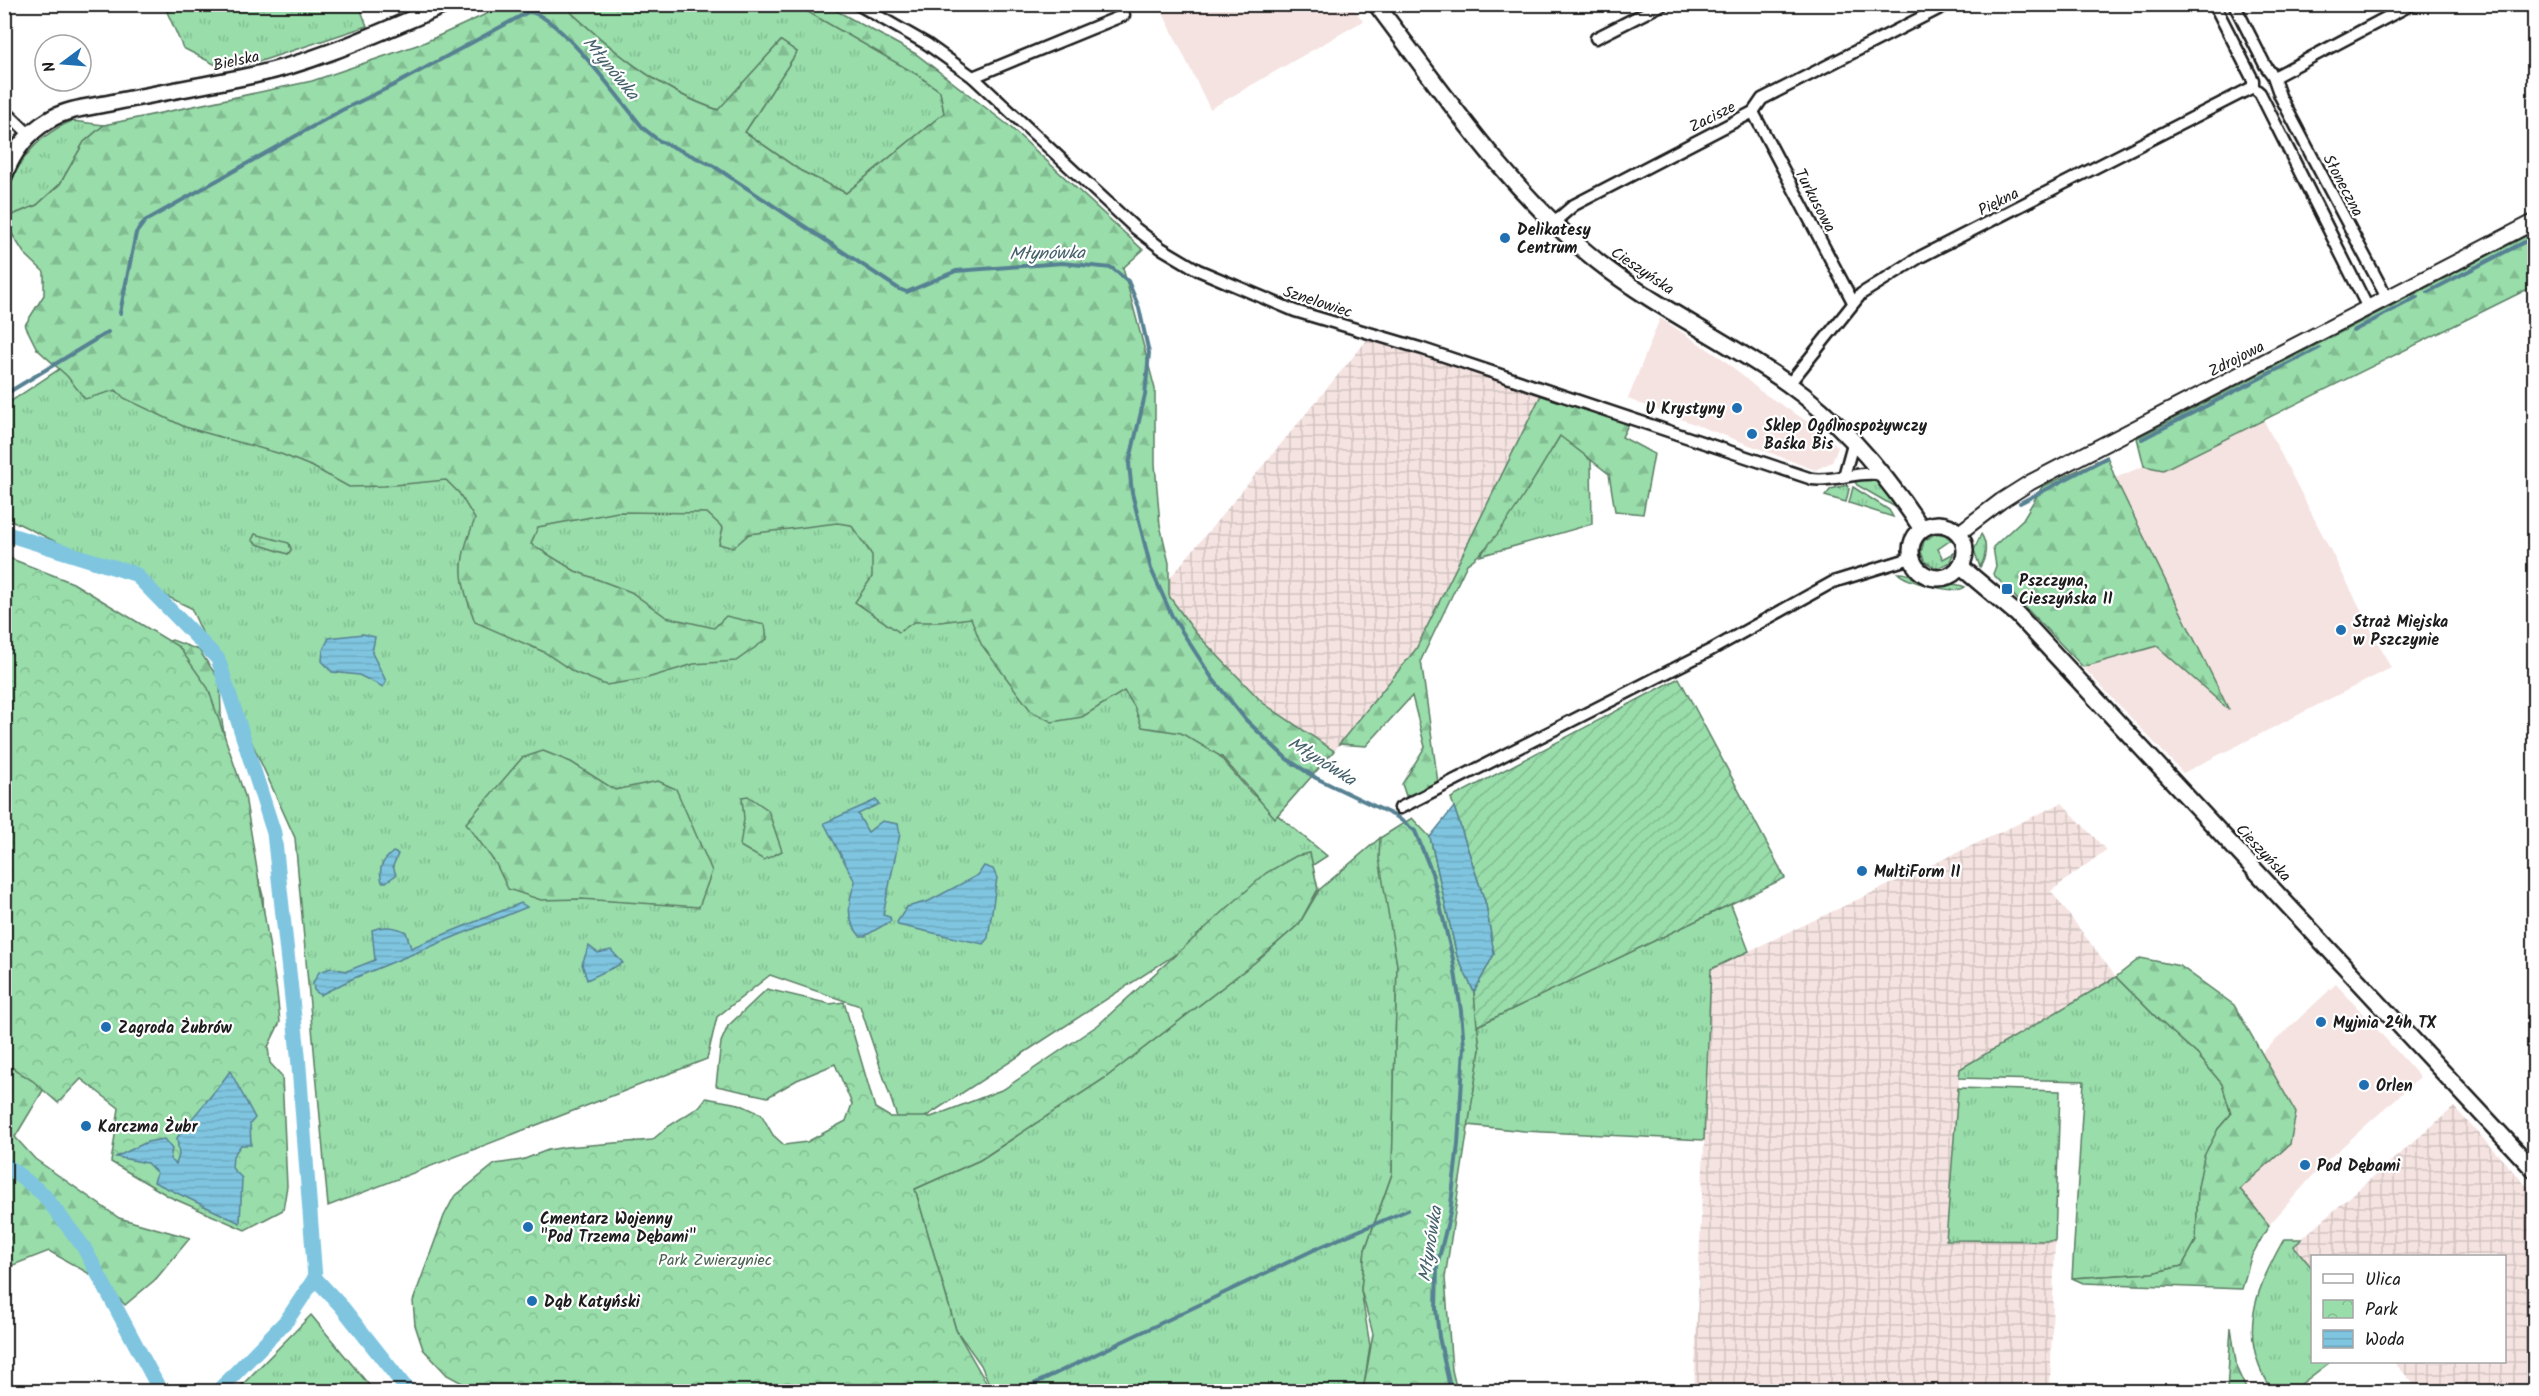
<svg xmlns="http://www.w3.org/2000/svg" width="2539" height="1396" viewBox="0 0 2539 1396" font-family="Kalam,sans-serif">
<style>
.built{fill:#f5e3e1}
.industrial{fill:url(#industrial-grid)}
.grass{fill:url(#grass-tufts);stroke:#5a7c63;stroke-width:1.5}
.forest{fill:url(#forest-firs);stroke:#5a7c63;stroke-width:1.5}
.wetland{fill:url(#wetland-marsh);stroke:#5a7c63;stroke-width:1.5}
.park{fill:url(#park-crowns);stroke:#5a7c63;stroke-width:1.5}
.garden{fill:url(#garden-furrows);stroke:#5a7c63;stroke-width:1.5}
.water{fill:url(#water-rules);stroke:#578192;stroke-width:1.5}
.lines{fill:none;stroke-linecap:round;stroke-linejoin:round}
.stream{stroke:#578192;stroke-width:4}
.canal{stroke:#7fc5e0;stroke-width:15}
.minor-casing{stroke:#1c1c1c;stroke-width:15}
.tertiary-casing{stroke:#1c1c1c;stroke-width:18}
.secondary-casing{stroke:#1c1c1c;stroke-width:20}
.minor{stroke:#fff;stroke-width:10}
.tertiary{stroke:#fff;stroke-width:14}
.secondary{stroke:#fff;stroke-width:15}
.poi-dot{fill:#1f6fb2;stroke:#fff;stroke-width:2}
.labels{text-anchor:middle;stroke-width:4.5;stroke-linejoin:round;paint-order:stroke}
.street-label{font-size:16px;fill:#1c1c1c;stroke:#fff}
.poi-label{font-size:16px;font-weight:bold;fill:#1c1c1c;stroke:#fff;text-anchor:start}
.park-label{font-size:16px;fill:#47604e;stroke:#fff}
.water-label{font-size:18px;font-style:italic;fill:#44606a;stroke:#fff}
</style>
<defs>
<pattern id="industrial-grid" width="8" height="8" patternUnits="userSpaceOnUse" patternTransform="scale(1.5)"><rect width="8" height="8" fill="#f5e3e1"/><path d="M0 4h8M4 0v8" fill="none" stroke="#d1c2c0"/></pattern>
<pattern id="grass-tufts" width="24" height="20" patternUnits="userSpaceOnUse" patternTransform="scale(1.5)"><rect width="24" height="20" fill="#98ddaa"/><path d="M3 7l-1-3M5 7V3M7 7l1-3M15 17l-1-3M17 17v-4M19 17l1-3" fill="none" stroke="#82bd92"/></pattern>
<pattern id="forest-firs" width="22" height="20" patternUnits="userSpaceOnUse" patternTransform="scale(1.5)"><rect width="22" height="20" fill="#98ddaa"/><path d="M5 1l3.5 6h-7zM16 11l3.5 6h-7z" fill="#82bd92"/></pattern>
<pattern id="wetland-marsh" width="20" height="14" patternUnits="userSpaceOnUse" patternTransform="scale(1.5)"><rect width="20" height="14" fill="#98ddaa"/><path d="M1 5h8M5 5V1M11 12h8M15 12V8" fill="none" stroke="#82bd92"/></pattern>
<pattern id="park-crowns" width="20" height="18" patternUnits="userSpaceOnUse" patternTransform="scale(1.5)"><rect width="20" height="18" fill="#98ddaa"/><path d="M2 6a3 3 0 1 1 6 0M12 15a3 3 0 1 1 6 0" fill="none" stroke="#82bd92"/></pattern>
<pattern id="garden-furrows" width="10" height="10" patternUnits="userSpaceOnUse" patternTransform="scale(1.5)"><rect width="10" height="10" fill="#98ddaa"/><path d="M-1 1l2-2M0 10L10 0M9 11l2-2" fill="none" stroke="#82bd92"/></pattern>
<pattern id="water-rules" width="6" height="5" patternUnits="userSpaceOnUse" patternTransform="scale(1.5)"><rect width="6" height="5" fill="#7fc5e0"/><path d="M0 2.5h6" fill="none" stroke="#6da9c0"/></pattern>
</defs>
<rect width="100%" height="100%" fill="#fff"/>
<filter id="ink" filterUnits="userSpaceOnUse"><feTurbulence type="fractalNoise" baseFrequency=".0167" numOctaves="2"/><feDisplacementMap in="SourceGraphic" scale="12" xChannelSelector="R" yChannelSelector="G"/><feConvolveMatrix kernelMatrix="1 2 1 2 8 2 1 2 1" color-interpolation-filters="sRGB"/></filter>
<g filter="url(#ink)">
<!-- built -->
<g class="built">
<path d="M1159 5H1351L1363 21 1210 109Z"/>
<path d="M1660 318 1723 359 1760 391 1825 433 1838 447 1832 462 1815 470 1628 399Z"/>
<path d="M2263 419 2391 668 2183 773 2083 667 2157 646 2228 709 2115 478 2144 466 2163 470Z"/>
<path d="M2336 984 2420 1077 2324 1163 2269 1225 2240 1189 2290 1145 2296 1114 2262 1053Z"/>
</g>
<!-- industrial -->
<g class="industrial">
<path d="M1367 340 1543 391 1416 649 1334 751 1263 703 1195 632 1169 596V579Z"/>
<path d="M2062 803 2106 850 2051 891 2116 977 1960 1069 1946 1240 2055 1241 2050 1391 1694 1392 1711 969Z"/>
<path d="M2454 1107 2534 1194V1391H2420L2394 1362H2504V1256H2312V1268L2293 1246Z"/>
</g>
<!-- grass -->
<g class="grass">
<path d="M164 5H359L367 26 258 62 236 67 214 64 183 48Z"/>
<path d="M563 5H802L801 8 917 74 940 91 944 113 846 193 801 171 745 132 797 52 781 41 719 110C659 91 608 47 563 5Z"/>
<path d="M72 121 104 125 84 142 60 184 37 205 5 218C5 175 32 137 72 121Z"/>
<path d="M70 362 100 383 193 429 363 472 829 504 1204 738 1251 793 1327 856 902 1132 860 1006 770 975 717 1017 707 1059 328 1206 295 838 191 608 5 517 4 406Z"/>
<path d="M1560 435 1591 460 1592 524 1480 556 1527 490Z"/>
<path d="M1867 478C1883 481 1889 496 1897 508L1857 485 1855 482Z"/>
<path d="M1847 485 1849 489 1846 502 1825 496 1831 489Z"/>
<path d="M1853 487 1889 510 1893 517 1849 503Z"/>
<path d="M1936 533 1945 535 1951 540 1938 549 1943 559 1954 553 1949 563 1937 568 1925 562 1921 552 1924 541Z"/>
<path d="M1981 534C1988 544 1986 558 1980 567L1974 550Z"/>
<path d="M1898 573C1911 572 1918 580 1931 583 1943 585 1953 582 1965 587 1956 595 1905 582 1898 573Z"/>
<path d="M1380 838 1397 965 1392 1174 1365 1250 1361 1290 1370 1346 1363 1391H992L981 1365 956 1330 915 1189 980 1160 1105 1078 1254 963 1299 924 1319 890Z"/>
<path d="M1731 904 1749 951 1711 969 1704 1140 1524 1131 1468 1125 1480 1049 1477 1026Z"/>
<path d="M2116 977 2159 1020 2198 1055 2222 1084 2231 1114 2218 1129 2198 1187 2196 1241 2182 1266 2152 1273 2072 1278 2084 1081 1959 1078 1960 1069Z"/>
<path d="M1958 1088 2060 1091 2055 1241 1946 1240Z"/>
<path d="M2284 1239H2302L2294 1246 2312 1268V1362H2330L2292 1391H2272C2268 1382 2261 1372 2258 1362 2242 1319 2263 1276 2284 1239Z"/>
<path d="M311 1315 374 1391H236Z"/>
</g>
<!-- forest -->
<g class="forest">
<path d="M508 4 563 5C608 47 659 91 718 110L781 41 797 52 745 132 801 171 846 193 944 113 940 91 916 74 801 8 802 5H826L916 54 1008 125 1143 250 1123 268 1155 389V464L1160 525 1169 563V596L1195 632 1263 703 1334 751 1275 818 1222 757 1181 733 1142 727 1134 706 1124 691 1082 717 1052 722 1031 711 981 644 971 618 940 622H914L899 632 855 602 872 577V555L851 525 837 523 749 534 733 548 719 544 723 528 707 513 618 512 538 527 531 544 575 571 631 592 666 617 714 628 726 616 765 625 767 639 736 661 694 664 644 679 606 685 574 672 544 652 475 622C458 575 457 565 475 519L459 493 446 480 384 486 349 487 313 467 281 454 185 427 124 398 116 390 85 399 67 376 37 349 25 325 44 295V272L24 253 5 223V218L37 205 60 184 84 142 104 125 312 81 423 43Z"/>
<path d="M2534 232V286L2163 470 2144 466 2137 438Z"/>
<path d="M1543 391 1629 423 1622 437 1654 454 1643 514 1615 511 1609 474 1560 436C1539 470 1499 544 1467 564L1421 660 1438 783 1406 796 1402 784 1425 747 1412 696 1366 746 1339 744 1416 649Z"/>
<path d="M2107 456 2115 478 2229 710 2157 646 2083 667 1993 574 1996 566 1993 547 2023 519 2042 487Z"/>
<path d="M5 599 157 646 172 640 199 650 220 681 221 715 229 764 263 896 265 956 203 1014 45 1087 15 1137 35 1159 119 1218 190 1238 156 1279 125 1305 104 1282 49 1251 13 1265 5 1279Z"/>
<path d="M543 751 571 762 615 790 658 781 676 789 712 871 699 907 581 899 541 900 508 889 496 864 466 823 522 758Z"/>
<path d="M748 796 768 810 782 851 764 860 740 846 744 819 742 797Z"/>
<path d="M2140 958 2180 966 2234 1005 2296 1113 2290 1144 2240 1189 2269 1225 2251 1257 2242 1289 2083 1283 2072 1278 2152 1273 2182 1266 2196 1241 2198 1187 2204 1156 2218 1129 2231 1114 2222 1084 2198 1055 2159 1020 2116 977Z"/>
<path d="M2231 1327 2237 1369 2247 1391H2227Z"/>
</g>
<!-- wetland -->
<path class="wetland" d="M255 534 289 543 291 550 288 554 257 544 252 540Z"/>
<!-- park -->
<g class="park">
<path d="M4 556 73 583 179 647 208 688 245 796 277 992 280 1022 268 1047 270 1063 282 1076 287 1186 283 1210 245 1230 170 1197 111 1162 119 1108 81 1079 58 1103 33 1081 5 1063Z"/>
<path d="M1412 818 1430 837 1457 956 1474 992 1480 1049 1445 1278 1452 1370 1457 1391H1363L1373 1334 1361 1290 1365 1250 1392 1174 1397 965 1379 858 1380 838Z"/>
<path d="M1310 853 1318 889 1299 924 1254 963 1105 1078 980 1160 915 1189 956 1330 991 1391H477L447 1375 423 1349 415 1325 413 1301 444 1216 454 1197 495 1164 522 1160 548 1150 566 1147 652 1140 669 1126 699 1107 706 1098 739 1104 761 1114 773 1135 784 1145 807 1142 846 1121 852 1104 835 1064 797 1080 768 1097 716 1086 721 1042 728 1026 767 989 830 1004 844 1002 875 1108 890 1117H931L1004 1089 1098 1025 1266 873 1296 856Z"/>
</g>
<!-- garden -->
<path class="garden" d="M1679 678 1785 878 1477 1026 1474 992 1494 954 1486 905 1451 798Z"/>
<!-- water -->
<g class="water">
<path d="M363 634 375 637 372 653 386 681 383 687 359 675 332 672 322 661 323 650 329 638Z"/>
<path d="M876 800 879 804 858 814 868 832 882 821 898 824 900 834 883 915 890 917 891 921 865 936H860C845 919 848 902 855 882L824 823Z"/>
<path d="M1454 807 1486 905 1494 954 1474 992 1457 956 1430 837Z"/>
<path d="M393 852 398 854 393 866 396 875 386 882H382C378 868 382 861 393 852Z"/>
<path d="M984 866 993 869 997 878 988 938 983 944 898 925 897 922 907 907 929 901 978 875Z"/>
<path d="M521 903 527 907 352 979 320 995 314 990 313 983 319 972 331 968 347 971 375 960 372 930C384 925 394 926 406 932L411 948Z"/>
<path d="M589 946 598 953 611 950 623 963 587 980 582 964Z"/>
<path d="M230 1071 255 1118 250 1124 251 1145H241L233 1156 232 1168 242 1178 240 1223 154 1182 157 1173 147 1163 116 1157 147 1142 164 1139 172 1149 170 1159 176 1164 179 1155 177 1138C193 1115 214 1095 230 1071Z"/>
</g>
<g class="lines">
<!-- stream -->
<g class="stream">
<path d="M2428 292 2534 237"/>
<path d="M120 313 136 233 145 221 342 110 394 85 528 12C557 12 623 104 643 128L658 140 712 165 899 289 907 292 956 271 1062 263 1112 268 1128 281 1139 308 1149 353 1145 395 1129 464 1132 493 1151 569 1172 616 1212 678 1246 720 1287 759 1316 778 1397 817 1415 831 1432 873 1453 959 1461 1011 1464 1047 1458 1144 1450 1213 1437 1266 1436 1309 1439 1337 1451 1392"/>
<path d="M2353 331 2417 297"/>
<path d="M4 395 108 332"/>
<path d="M2142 439 2319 348"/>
<path d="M2020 503 2106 458"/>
<path d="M1017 1392 1320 1247 1408 1210"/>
</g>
<!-- canal -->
<g class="canal">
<path d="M4 533 135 574 218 659 274 833 298 1054 315 1278 342 1307 409 1392"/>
<path d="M4 1163 43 1194 83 1246 161 1392"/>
<path d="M217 1392 287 1320 315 1278"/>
</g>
<defs>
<g id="minor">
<path d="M857 4 927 44 973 77 1135 228 1161 248 1198 270 1295 311 1423 349 1812 479C1837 482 1858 470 1884 475"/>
<path d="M2214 4 2253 80V87L2260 93 2368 308"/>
<path d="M2234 4 2265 65 2273 76 2280 96 2387 298"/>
<path d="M1596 38 1663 4"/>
<path d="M973 77 1124 15"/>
<path d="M2274 77 2412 4"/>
<path d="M4 110 29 134"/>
<path d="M1753 112 1853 302"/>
<path d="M1553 223 1574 205 1753 112 1762 99 1948 4"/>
<path d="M1789 384 1861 294 1920 257 2253 87"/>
<path d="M1844 476 1854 440"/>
<path d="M1400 808 1711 650 1833 582 1911 558"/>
</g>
<path id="tertiary" d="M1959 533 2001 501 2031 482 2534 222"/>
<g id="secondary">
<path d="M1376 4C1444 94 1508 190 1597 261 1656 308 1726 340 1787 383 1842 422 1885 473 1922 529"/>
<path d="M4 176C13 152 27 133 49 120 66 109 90 107 110 103 158 93 206 85 254 75 320 61 384 30 447 4"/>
<circle cx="1938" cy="551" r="27"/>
<path d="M1960 566 2017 614 2534 1170"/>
</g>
</defs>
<!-- minor casing -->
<use href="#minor" class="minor-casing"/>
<!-- tertiary casing -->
<use href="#tertiary" class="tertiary-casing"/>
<!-- secondary casing -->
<use href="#secondary" class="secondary-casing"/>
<!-- minor -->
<use href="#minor" class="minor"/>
<!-- tertiary -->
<use href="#tertiary" class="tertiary"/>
<!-- secondary -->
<use href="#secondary" class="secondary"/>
</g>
</g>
<!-- markers -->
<g class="poi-dot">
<circle cx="1505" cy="238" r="6"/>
<circle cx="1737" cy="408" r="6"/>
<circle cx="1752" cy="434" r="6"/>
<rect x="2001" y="583" width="12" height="12" rx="3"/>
<circle cx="2341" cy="630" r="6"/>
<circle cx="1862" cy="871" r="6"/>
<circle cx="2321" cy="1022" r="6"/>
<circle cx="106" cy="1027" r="6"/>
<circle cx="2364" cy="1085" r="6"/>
<circle cx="86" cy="1126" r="6"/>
<circle cx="2305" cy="1165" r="6"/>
<circle cx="528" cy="1227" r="6"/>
<circle cx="532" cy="1301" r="6"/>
</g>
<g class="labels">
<!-- street labels -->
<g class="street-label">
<text transform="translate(236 60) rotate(-12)" y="6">Bielska</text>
<text transform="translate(1712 116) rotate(-27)" y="6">Zacisze</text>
<text transform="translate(2344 185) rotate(62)" y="6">Słoneczna</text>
<text transform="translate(1816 200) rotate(62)" y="6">Turkusowa</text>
<text transform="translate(1998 201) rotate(-27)" y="6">Piękna</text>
<text transform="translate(1643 270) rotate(34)" y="6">Cieszyńska</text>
<text transform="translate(1318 301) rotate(18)" y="6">Sznelowiec</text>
<text transform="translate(2236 358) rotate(-27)" y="6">Zdrojowa</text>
<text transform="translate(2264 852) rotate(47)" y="6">Cieszyńska</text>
</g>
<!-- poi labels -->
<g class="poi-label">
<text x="1517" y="235">Delikatesy<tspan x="1517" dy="18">Centrum</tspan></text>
<text x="1725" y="414" text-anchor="end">U Krystyny</text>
<text x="1764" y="431">Sklep Ogólnospożywczy<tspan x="1764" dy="18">Baśka Bis</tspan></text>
<text x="2019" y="586">Pszczyna,<tspan x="2019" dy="18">Cieszyńska II</tspan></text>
<text x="2353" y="627">Straż Miejska<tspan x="2353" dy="18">w Pszczynie</tspan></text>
<text x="1874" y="877">MultiForm II</text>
<text x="2333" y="1028">Myjnia 24h TX</text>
<text x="118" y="1033">Zagroda Żubrów</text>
<text x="2376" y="1091">Orlen</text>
<text x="98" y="1132">Karczma Żubr</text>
<text x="2317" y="1171">Pod Dębami</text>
<text x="540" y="1224">Cmentarz Wojenny<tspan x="540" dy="18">"Pod Trzema Dębami"</tspan></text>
<text x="544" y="1307">Dąb Katyński</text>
</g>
<!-- park labels -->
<g class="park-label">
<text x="715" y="1265">Park Zwierzyniec</text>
</g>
<!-- water labels -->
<g class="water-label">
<text transform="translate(611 68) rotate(50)" y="6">Młynówka</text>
<text transform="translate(1047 253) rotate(-1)" y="6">Młynówka</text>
<text transform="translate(1322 761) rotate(32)" y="6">Młynówka</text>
<text transform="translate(1430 1244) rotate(-81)" y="6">Młynówka</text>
</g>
</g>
<!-- margin -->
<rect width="2539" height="1396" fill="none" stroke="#fff" stroke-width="24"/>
<rect x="12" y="12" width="2515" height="1372" fill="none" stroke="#1c1c1c" stroke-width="2" filter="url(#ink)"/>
<!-- legend -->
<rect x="2311" y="1255" width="195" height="108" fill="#ffffff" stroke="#a4a4a4" stroke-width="1.5"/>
<rect x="2323" y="1274" width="30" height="9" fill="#ffffff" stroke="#a4a4a4" stroke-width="1.5"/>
<text x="2365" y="1285" font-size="18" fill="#1c1c1c">Ulica</text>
<rect x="2323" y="1300" width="30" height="18" fill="url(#park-crowns)" stroke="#a4a4a4" stroke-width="1.5"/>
<text x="2365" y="1315" font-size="18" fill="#1c1c1c">Park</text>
<rect x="2323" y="1330" width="30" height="18" fill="url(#water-rules)" stroke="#a4a4a4" stroke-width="1.5"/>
<text x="2365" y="1345" font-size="18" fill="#1c1c1c">Woda</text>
<!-- north arrow -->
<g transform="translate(63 63) rotate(254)"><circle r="28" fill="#ffffff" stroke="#a4a4a4" stroke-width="1.5"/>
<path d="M0-4.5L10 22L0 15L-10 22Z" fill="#1f6fb2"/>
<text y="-9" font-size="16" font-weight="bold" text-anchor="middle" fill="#1c1c1c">N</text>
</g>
</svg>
